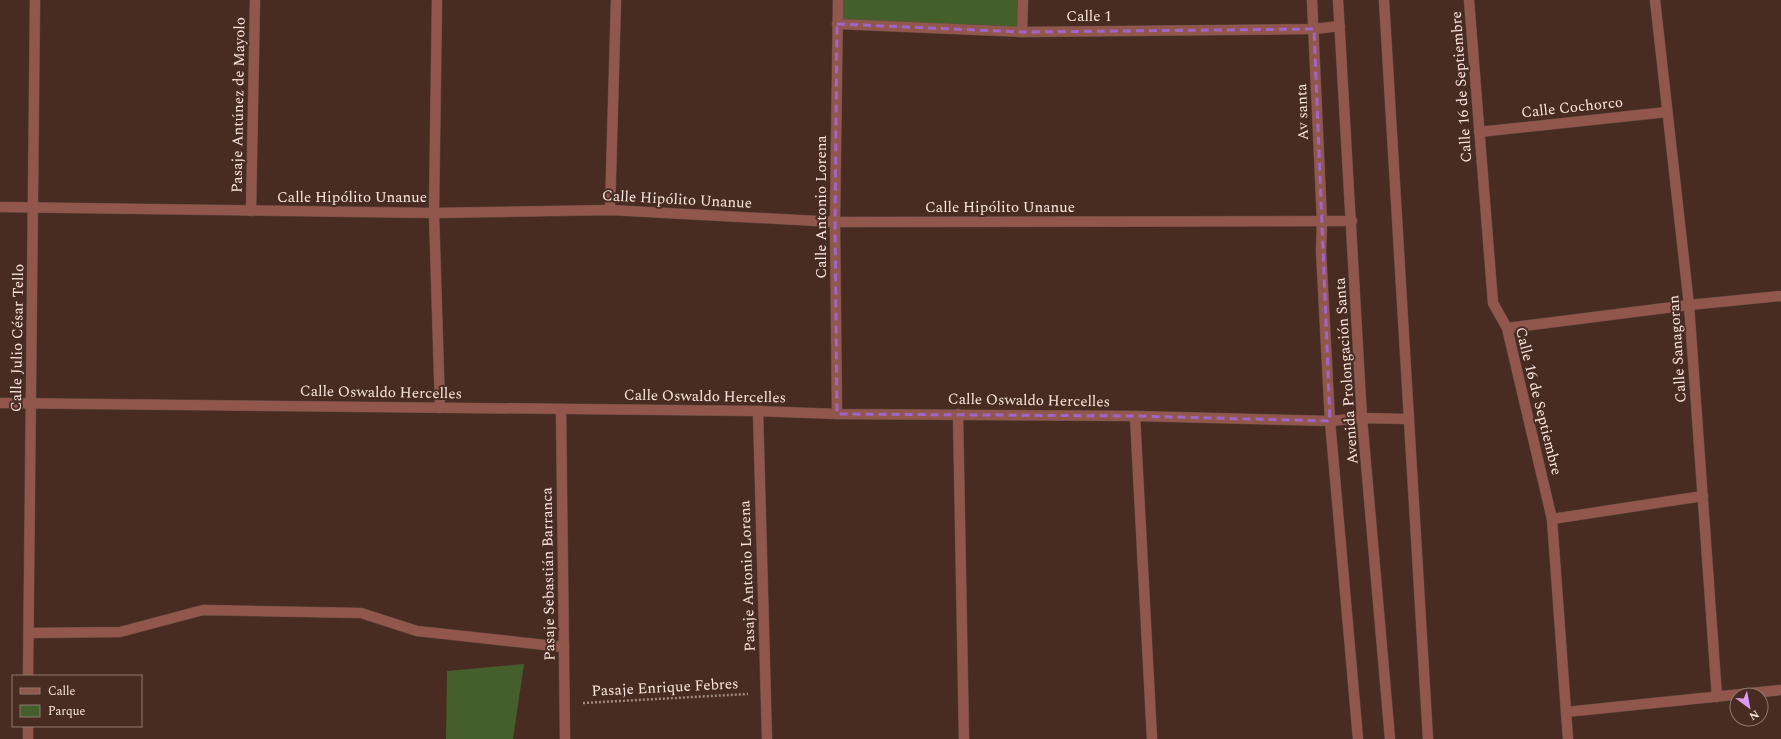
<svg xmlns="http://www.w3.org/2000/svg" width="1781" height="739" viewBox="0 0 1781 739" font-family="Spectral,serif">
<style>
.green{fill:#455f2c}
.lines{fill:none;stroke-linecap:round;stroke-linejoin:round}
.pedestrian-casing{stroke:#654a41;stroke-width:11}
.minor-casing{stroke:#654a41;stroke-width:11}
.tertiary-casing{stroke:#654a41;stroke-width:11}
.path{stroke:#a18981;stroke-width:2.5;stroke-dasharray:2 2;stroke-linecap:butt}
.pedestrian{stroke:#92574c;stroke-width:10}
.minor{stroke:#92574c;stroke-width:10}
.tertiary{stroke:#92574c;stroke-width:10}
.marked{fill:none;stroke:#a164c9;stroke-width:3;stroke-dasharray:8 5;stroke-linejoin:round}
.labels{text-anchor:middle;stroke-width:4;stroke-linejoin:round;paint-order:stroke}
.street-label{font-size:15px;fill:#fbe8e1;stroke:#482c22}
</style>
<rect width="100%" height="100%" fill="#482c22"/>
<!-- green -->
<g class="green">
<path d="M838 0H1023L1022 32 837 24Z"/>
<path d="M524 664 513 739H446L447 671Z"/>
</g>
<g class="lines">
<defs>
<g id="pedestrian">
<path d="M758 411 767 739"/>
<path d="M958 414 964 739"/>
<path d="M1135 416 1152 739"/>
</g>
<g id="minor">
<path d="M437 0 434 213 440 408"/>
<path d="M1312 0 1322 222 1321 251 1330 421 1358 739"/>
<path d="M1469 0 1493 303 1507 328 1552 519 1568 739"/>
<path d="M1655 0 1689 305 1717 697"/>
<path d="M837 24 1022 32 1314 29 1340 26"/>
<path d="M1022 32 1023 0"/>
<path d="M1479 132 1667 112"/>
<path d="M0 207 434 213 610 210 835 222 1352 221"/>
<path d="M610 210 616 0"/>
<path d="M251 211 255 0"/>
<path d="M1507 328 1689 305 1781 296"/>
<path d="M0 403 758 411 837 414 1135 416 1330 421 1362 418 1409 419"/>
<path d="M561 409 565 739"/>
<path d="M837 414 835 222 838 0"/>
<path d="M1552 519 1703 496"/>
<path d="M29 633 120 632 203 610 361 613 417 631 564 647"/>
<path d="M28 676 35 0"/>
<path d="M1566 712 1781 690"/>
<path d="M28 739V726"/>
</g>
<g id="tertiary">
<path d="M1338 0 1362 418 1390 739"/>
<path d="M1384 0 1428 739"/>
</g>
</defs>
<!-- pedestrian casing -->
<use href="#pedestrian" class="pedestrian-casing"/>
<!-- minor casing -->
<use href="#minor" class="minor-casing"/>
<!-- tertiary casing -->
<use href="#tertiary" class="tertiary-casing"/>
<!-- path -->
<path class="path" d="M583 703 748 694"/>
<!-- pedestrian -->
<use href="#pedestrian" class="pedestrian"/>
<!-- minor -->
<use href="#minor" class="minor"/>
<!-- tertiary -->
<use href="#tertiary" class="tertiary"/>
</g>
<!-- marked area -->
<path class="marked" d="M837 24 1022 32 1314 29 1330 421 1135 416 837 414 835 222Z"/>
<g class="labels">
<!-- street labels -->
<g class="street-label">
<text x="1089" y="21">Calle 1</text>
<text transform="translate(1461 87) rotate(-94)" y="5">Calle 16 de Septiembre</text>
<text transform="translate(238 105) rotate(-89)" y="5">Pasaje Antúnez de Mayolo</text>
<text transform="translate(1572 107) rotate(-6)" y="5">Calle Cochorco</text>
<text transform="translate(1302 112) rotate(-92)" y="5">Av santa</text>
<text x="352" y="202">Calle Hipólito Unanue</text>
<text transform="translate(677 199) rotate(3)" y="5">Calle Hipólito Unanue</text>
<text transform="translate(821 207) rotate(-90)" y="5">Calle Antonio Lorena</text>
<text x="1000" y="212">Calle Hipólito Unanue</text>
<text transform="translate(17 338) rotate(-89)" y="5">Calle Julio César Tello</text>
<text transform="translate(1677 349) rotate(-94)" y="5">Calle Sanagoran</text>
<text transform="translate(1346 371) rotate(-94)" y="5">Avenida Prolongación Santa</text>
<text transform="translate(381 392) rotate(1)" y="5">Calle Oswaldo Hercelles</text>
<text transform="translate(705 396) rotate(1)" y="5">Calle Oswaldo Hercelles</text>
<text transform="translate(1029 400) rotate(1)" y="5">Calle Oswaldo Hercelles</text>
<text transform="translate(1539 401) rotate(76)" y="5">Calle 16 de Septiembre</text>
<text transform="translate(548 574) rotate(-91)" y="5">Pasaje Sebastián Barranca</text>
<text transform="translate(747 576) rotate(-92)" y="5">Pasaje Antonio Lorena</text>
<text transform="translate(665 687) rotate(-3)" y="5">Pasaje Enrique Febres</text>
</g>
</g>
<!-- legend -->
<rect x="12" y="675" width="130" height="52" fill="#482c22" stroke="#90776e"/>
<rect x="20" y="688" width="20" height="6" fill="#92574c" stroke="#90776e"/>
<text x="48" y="695" font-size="12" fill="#fbe8e1">Calle</text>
<rect x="20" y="705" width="20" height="12" fill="#455f2c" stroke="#90776e"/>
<text x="48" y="715" font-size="12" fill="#fbe8e1">Parque</text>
<!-- north arrow -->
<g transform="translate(1749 707) rotate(148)"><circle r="19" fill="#482c22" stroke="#90776e"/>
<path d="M0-3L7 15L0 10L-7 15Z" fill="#da9af6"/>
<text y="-6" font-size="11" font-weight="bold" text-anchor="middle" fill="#fbe8e1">N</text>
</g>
</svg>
